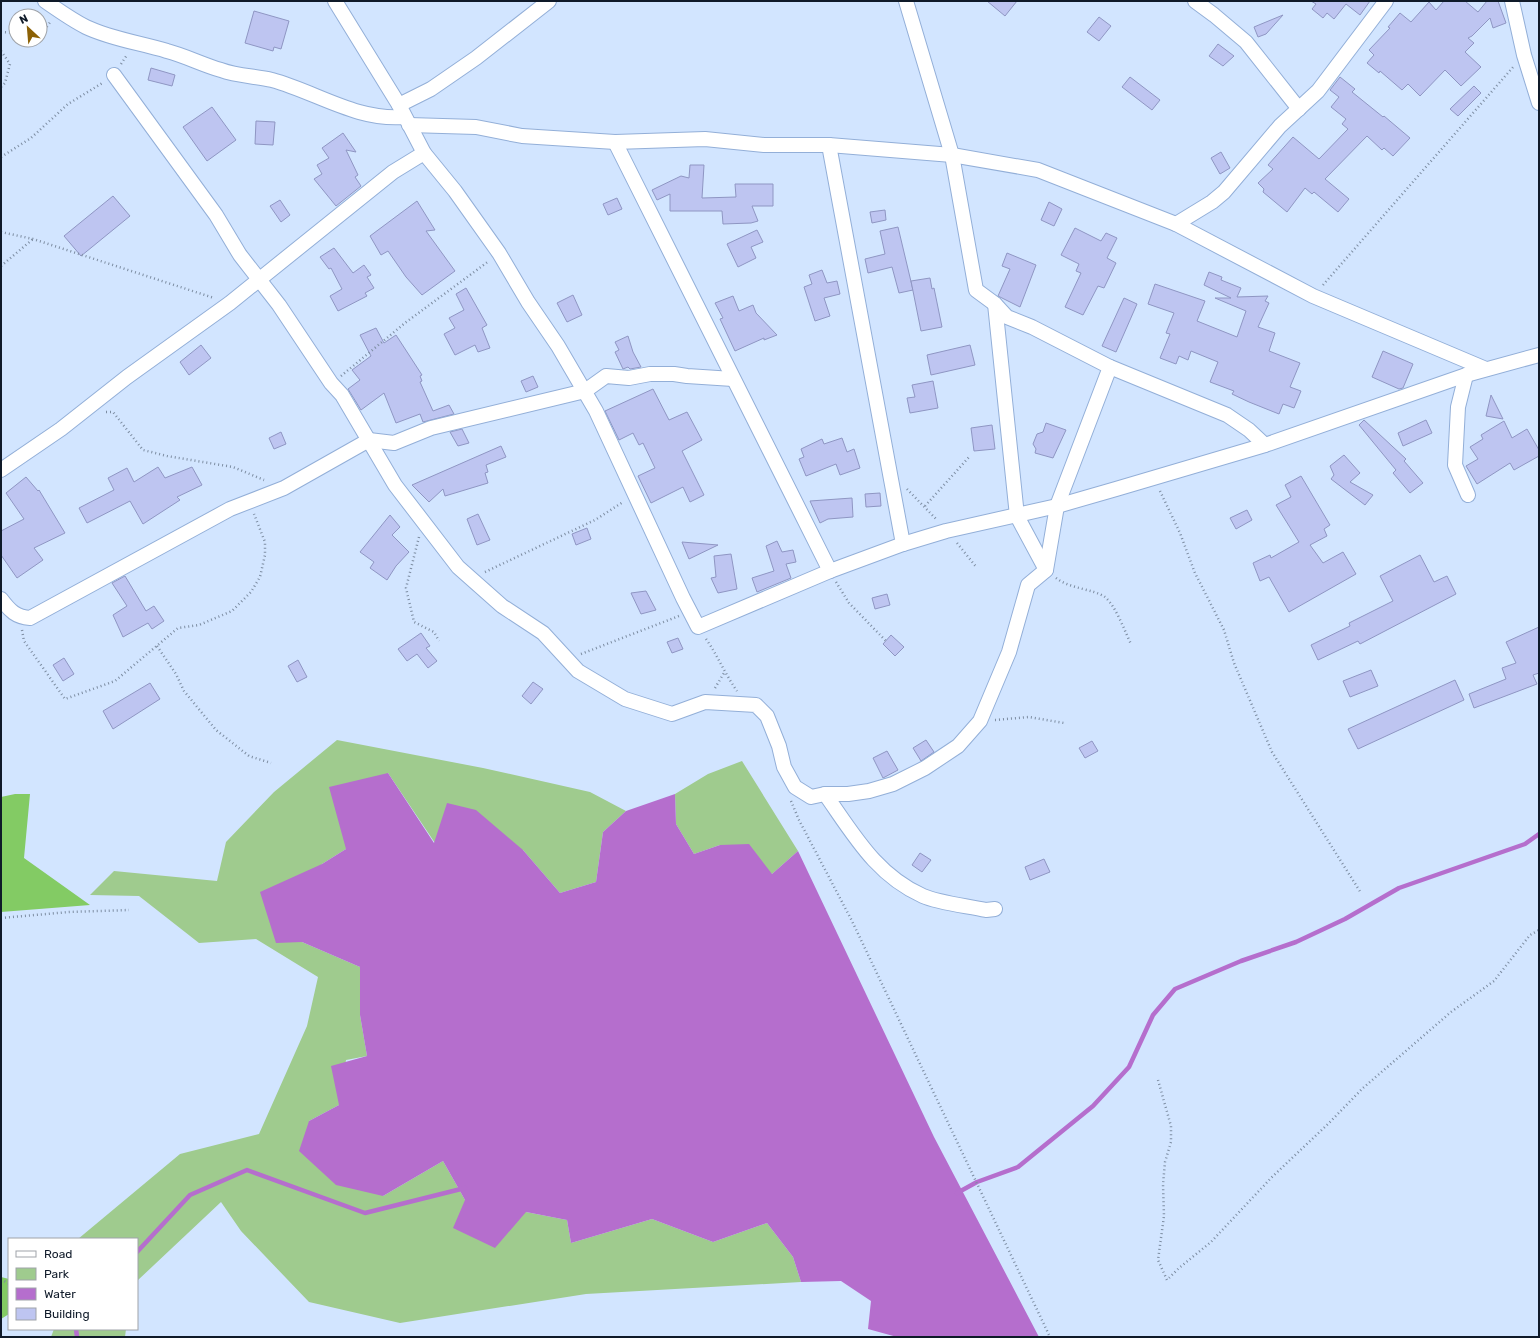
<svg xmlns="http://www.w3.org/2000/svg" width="1540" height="1338" viewBox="0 0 1540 1338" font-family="Rubik,sans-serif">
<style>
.green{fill:#9fcb8e}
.forest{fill:#83cb64}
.water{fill:#b56ecd}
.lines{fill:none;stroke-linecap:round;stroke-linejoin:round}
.stream{stroke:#b56ecd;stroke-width:4.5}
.building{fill:#bec5f1;stroke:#8f96c3}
.minor-casing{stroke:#93afd8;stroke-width:16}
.path{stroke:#7d8da2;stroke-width:2.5;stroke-dasharray:1 3;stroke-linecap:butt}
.minor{stroke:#fff;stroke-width:14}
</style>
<rect width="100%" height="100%" fill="#d2e5ff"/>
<!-- green -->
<g class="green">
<path d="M337 740 483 768 590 792 626 811 603 832 596 882 560 893 523 850 435 843 388 773 346 849 322 864 276 942H302L360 967V1015L367 1056 346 1060 339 1105 309 1121 383 1196 443 1161 465 1200 567 1220 571 1243 652 1219 713 1242 767 1223 793 1257 801 1282 586 1294 400 1323 309 1302 241 1231 221 1202 137 1281V1239H78L180 1154 259 1134 307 1026 318 977 256 939 199 943 139 896 90 895 114 871 217 881 226 842 274 792Z"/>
<path d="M742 761 798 851 772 874 720 845 694 854 676 824 675 794 708 774Z"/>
<path d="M54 1329H126L125 1337H51Z"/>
</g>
<!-- forest -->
<g class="forest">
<path d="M15 794H30L24 858 90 905 1 912V797Z"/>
<path d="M1 1277 9 1279V1314L1 1319Z"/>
</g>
<!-- water -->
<path class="water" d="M388 773 434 843 447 803 476 810 523 850 560 893 596 882 603 832 626 811 675 794 676 824 694 854 720 845 749 844 772 874 798 851 934 1137 1039 1337H897L868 1329 871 1301 841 1281 801 1282 793 1257 767 1223 713 1242 652 1219 571 1243 567 1220 526 1212 495 1248 453 1228 465 1200 443 1161 383 1196 336 1185 299 1151 309 1121 339 1105 331 1066 367 1056 360 1015V967L302 942 276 943 260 892 322 864 346 849 329 787Z"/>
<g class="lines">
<!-- stream -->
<g class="stream">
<path d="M957 1193 977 1182 1018 1167 1093 1106 1129 1067 1153 1015 1175 989 1241 961 1296 942 1345 919 1399 888 1525 844 1539 834"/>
<path d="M137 1252 190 1195 247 1170 365 1213 465 1188"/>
<path d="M76 1329 77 1337"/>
</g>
</g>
<!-- building -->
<g class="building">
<path d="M987 1H1017L1005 16Z"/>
<path d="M1311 1H1370L1360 15 1346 4 1334 19 1327 13 1323 18 1312 9 1316 4Z"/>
<path d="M1444 1H1465L1478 12 1487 1H1498L1506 23 1493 28 1490 18 1472 36 1468 38 1474 43 1465 52 1481 67 1461 86 1445 70 1420 96 1408 84 1402 90 1380 71 1379 73 1367 63 1374 55 1369 50 1390 28 1388 27 1400 13 1411 22 1429 2 1436 10Z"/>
<path d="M254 11 289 21 281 49 274 47 273 51 245 43Z"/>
<path d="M1283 15 1266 34 1258 37 1254 27Z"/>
<path d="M1099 17 1111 26 1099 41 1087 32Z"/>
<path d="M1218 44 1234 56 1223 66 1209 56Z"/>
<path d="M151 68 175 75 172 86 148 80Z"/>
<path d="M1130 77 1160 100 1152 110 1122 87Z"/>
<path d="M1340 77 1355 89 1352 92 1383 117 1384 116 1410 138 1393 156 1384 148 1382 150 1367 136 1325 179 1349 199 1338 212 1314 192 1312 194 1305 188 1287 212 1263 192 1264 189 1258 183 1273 169 1268 165 1293 137 1319 159 1348 129 1342 124 1346 119 1331 107 1339 97 1330 90Z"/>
<path d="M1474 86 1481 93 1458 116 1450 109Z"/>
<path d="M212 107 236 140 207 161 183 127Z"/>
<path d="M256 121 275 122 273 145 255 144Z"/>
<path d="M343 133 356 152 346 150 358 175 355 177 361 186 336 206 314 179 322 174 317 165 329 158 322 148Z"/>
<path d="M1221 152 1230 168 1220 174 1211 158Z"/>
<path d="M690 165H704L702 198 736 197 735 184H773V206H752L758 221 751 223 723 224 722 211H670V194L657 200 652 190 681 176 689 178Z"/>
<path d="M113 196 130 216 81 256 64 236Z"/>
<path d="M617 198 622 209 608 215 603 204Z"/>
<path d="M280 200 290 215 281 222 270 206Z"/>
<path d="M417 201 435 230 426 231 455 271 422 295 406 277 388 251 381 255 370 236Z"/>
<path d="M1049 202 1062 209 1054 226 1041 220Z"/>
<path d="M885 210 886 220 872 223 870 212Z"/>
<path d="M898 227 913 290 899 293 892 267 868 273 865 259 885 254 880 231Z"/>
<path d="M1075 228 1101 241 1106 233 1117 238 1107 258 1116 263 1104 288 1098 286 1083 315 1065 307 1081 273 1076 271 1079 264 1061 255Z"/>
<path d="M757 230 763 242 751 247 756 258 738 267 727 244Z"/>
<path d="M334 248 353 273 364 265 371 275 367 277 374 288 365 293 367 296 338 311 330 296 342 289 331 268 329 269 320 257Z"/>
<path d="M1007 253 1036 265 1020 307 998 296 1010 269 1002 266Z"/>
<path d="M822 270 827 283 837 281 840 294 824 298 830 316 815 321 804 287 812 284 809 275Z"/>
<path d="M1209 272 1222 277 1221 280 1241 288 1237 297 1268 296 1265 301 1269 303 1258 327 1275 333 1269 351 1300 363 1290 387 1301 391 1294 408 1283 404 1279 414 1249 402 1232 394 1234 391 1210 382 1218 362 1191 351 1188 360 1179 356 1176 364 1160 358 1170 334 1166 333 1174 313 1148 304 1155 284 1205 301 1197 321 1237 337 1246 311 1215 298H1231L1204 285Z"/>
<path d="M930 278 932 289 934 288 942 327 921 331 911 281Z"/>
<path d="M466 288 487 325 482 328 490 348 478 352 475 345 455 355 444 334 455 328 449 318 464 310 456 294Z"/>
<path d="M573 295 582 315 567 322 557 303Z"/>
<path d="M733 296 739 311 753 305 756 313 777 335 764 340V338L735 351 720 319 723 318 715 303Z"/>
<path d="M1124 298 1137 304 1116 352 1102 346Z"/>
<path d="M376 328 384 343 396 335 422 375 420 376 422 381 420 382 433 411 449 405 454 414 423 422 420 414 396 423 384 393 361 410 348 389 360 380 352 370 371 356 360 335Z"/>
<path d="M628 336 633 352 641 367 630 369 628 367 623 369 615 352 619 350 615 342Z"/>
<path d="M201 345 211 358 189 375 180 362Z"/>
<path d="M970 345 975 365 931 375 927 355Z"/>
<path d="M1383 351 1413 364 1403 388 1399 389 1372 377Z"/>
<path d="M533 376 538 387 526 392 521 381Z"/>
<path d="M933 381 938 408 910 413 907 398 915 397 912 385Z"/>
<path d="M653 389 669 420 687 412 702 440 682 451 704 495 690 502 683 487 651 503 638 476 655 468 643 443 639 445 633 433 619 440 605 411Z"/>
<path d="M1491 395 1503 419 1486 416Z"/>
<path d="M1364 420 1406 459 1404 461 1423 483 1410 493 1393 473 1396 470 1359 425Z"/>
<path d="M1426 420 1432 433 1403 446 1398 433Z"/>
<path d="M1504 421 1512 438 1527 429 1539 450V456L1514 470 1510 463 1477 484 1466 466 1478 459 1470 447 1483 439 1481 435Z"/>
<path d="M1046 423 1066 430 1053 458 1035 453 1036 449 1033 444 1037 434 1043 432Z"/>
<path d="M992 425 995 449 974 451 971 428Z"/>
<path d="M462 429 469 443 458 446 450 432Z"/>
<path d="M281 432 286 444 274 449 269 438Z"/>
<path d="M842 438 847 452 854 449 860 468 840 475 836 464 806 476 799 459 804 457 801 449 822 439 824 444Z"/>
<path d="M501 446 506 457 486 465 488 472 485 473 488 483 445 496 443 489 429 502 412 485Z"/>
<path d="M1344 455 1360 473 1350 482 1373 495 1365 505 1331 479 1334 475 1330 466Z"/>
<path d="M158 467 165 478 192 467 202 485 177 497 180 500 143 524 130 501 87 523 79 508 114 490 108 478 127 468 134 482Z"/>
<path d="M1301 476 1330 525 1324 529 1327 536 1310 545 1323 563 1343 552 1356 574 1289 612 1269 577 1260 581 1253 563 1270 555 1271 558 1299 542 1276 505 1291 497 1285 485Z"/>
<path d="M26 477 38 491 39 490 65 533 34 548 43 560 17 578 1 555V531L24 519 6 493Z"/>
<path d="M880 493 881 506 866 507 865 494Z"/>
<path d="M852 498 853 517 828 519 820 523 810 501Z"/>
<path d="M1247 510 1252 520 1236 529 1230 518Z"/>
<path d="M478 514 490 540 477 545 467 519Z"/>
<path d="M390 515 400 527 392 535 409 552 396 566 387 580 370 568 374 562 360 552Z"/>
<path d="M587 528 591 539 576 545 572 534Z"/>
<path d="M777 541 782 552 793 550 796 562 786 564 791 578 757 592 752 578 774 571 766 546Z"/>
<path d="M682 542 718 545 689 559Z"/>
<path d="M731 554 737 589 718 593 711 578 716 577 714 556Z"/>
<path d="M1420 555 1434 582 1447 576 1456 594 1360 644 1358 641 1318 660 1311 645 1350 626 1349 623 1393 601 1380 576Z"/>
<path d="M125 576 146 611 154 606 164 621 152 629 148 623 123 637 113 615 127 606 112 583Z"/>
<path d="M646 591 656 610 641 614 631 593Z"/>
<path d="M887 594 890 605 875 609 872 598Z"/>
<path d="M1539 627V673L1533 675 1537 684 1474 708 1469 694 1506 679 1502 668 1516 663 1506 642Z"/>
<path d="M421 633 430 646 426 648 437 661 428 668 417 654 407 661 398 649Z"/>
<path d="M891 635 904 647 895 656 883 644Z"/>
<path d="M678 638 683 649 672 653 667 642Z"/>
<path d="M64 658 74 674 63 681 53 665Z"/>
<path d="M298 660 307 677 297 682 288 666Z"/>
<path d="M1371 670 1378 686 1350 697 1343 681Z"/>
<path d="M1455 680 1464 700 1358 749 1348 729Z"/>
<path d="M533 682 543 689 531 704 522 696Z"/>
<path d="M150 683 160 699 113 729 103 711Z"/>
<path d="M926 740 934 752 921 761 913 748Z"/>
<path d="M1092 741 1098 751 1085 758 1079 748Z"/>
<path d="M887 751 898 770 883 778 873 758Z"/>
<path d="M920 853 931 860 922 872 912 865Z"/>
<path d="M1044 859 1050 872 1030 880 1025 867Z"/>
</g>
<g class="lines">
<defs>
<g id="minor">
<path d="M45 1C58 10 72 20 86 27 111 39 141 43 167 51 186 56 203 65 221 70 237 76 255 76 272 80 316 92 357 121 404 117"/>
<path d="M335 1 399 105 424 153 455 191 499 253 528 302 558 346 596 411 683 598 698 627 830 571 903 544 946 531 1057 506 1116 489 1265 445 1466 375 1539 355"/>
<path d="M906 1 952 155 976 290 995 304 1007 317 1032 327 1110 367 1227 415 1249 430 1265 445"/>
<path d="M1195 1 1214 15 1246 42 1299 109"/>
<path d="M1512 1 1524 55 1539 103"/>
<path d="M114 75 216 215 240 255 279 305 331 383 342 395 395 485 458 567 502 606 543 633 578 671 625 699 672 714 705 702 756 705 767 716 779 746 784 767 795 787 811 797 825 794C854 835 876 875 923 896 939 903 968 906 986 910L995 909"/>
<path d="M399 105 431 89 476 58 549 1"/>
<path d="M409 125 476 127 522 136 615 142 705 139 764 145H829L952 155 1038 170 1176 224 1313 296 1486 369"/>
<path d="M615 142 830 571"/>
<path d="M829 145 903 544"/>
<path d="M1176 224 1212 202 1224 192 1280 126 1318 91 1386 1"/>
<path d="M995 304 1017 516 1046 570"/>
<path d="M1466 375 1458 407 1455 465 1468 495"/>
<path d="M1 470 61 429 127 377 230 303 393 172 424 153"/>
<path d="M1 599C10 611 16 617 30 618L230 509 284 488 369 440 394 443 431 428 585 391 606 376 629 378 650 374H674L687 376 733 379"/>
<path d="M825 794H848L869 791 893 784 925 768 958 746 980 721 1009 652 1028 585 1046 570 1057 506 1110 367"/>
</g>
</defs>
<!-- minor casing -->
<use href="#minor" class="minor-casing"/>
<!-- path -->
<g class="path">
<path d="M40 30 45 29 51 21"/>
<path d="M1 32 16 33"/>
<path d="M1 51 10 64 5 83 1 87"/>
<path d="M121 64 127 55"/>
<path d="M1 157 31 138 68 104 104 82"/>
<path d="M1 232 33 239 214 298"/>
<path d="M1 266 33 239"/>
<path d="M1323 285 1514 66"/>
<path d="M341 376 405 323 489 261"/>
<path d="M106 412H113L143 450 167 456 233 467 264 480"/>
<path d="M907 489 937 520"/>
<path d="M1160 491 1180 533 1195 573 1224 630 1234 663 1272 752 1361 893"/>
<path d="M925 506 970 456"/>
<path d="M419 537 406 588 414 622 434 632 439 641"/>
<path d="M957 543 977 568"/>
<path d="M485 572 595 520 623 502"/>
<path d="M1056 578C1070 589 1094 589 1105 597 1116 606 1125 632 1131 644"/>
<path d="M836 582 849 603 886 641"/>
<path d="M22 630 24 641 65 699 115 681 178 628 199 625 232 611 251 592 260 577 265 555V542L254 514"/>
<path d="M706 639C718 656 725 674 737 691"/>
<path d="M157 646 176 674 184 691 216 730 249 756 271 763"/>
<path d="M581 654 679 616"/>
<path d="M715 688 724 673"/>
<path d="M995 720 1029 717 1064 723"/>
<path d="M791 801 799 820 852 921 1050 1337"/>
<path d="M1 918 69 912 129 910"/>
<path d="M1158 1080 1171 1126V1142L1165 1162 1163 1184 1164 1216 1158 1260 1167 1280 1179 1268 1211 1242 1272 1177 1328 1124 1363 1088 1451 1012 1494 981 1530 935 1539 930"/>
<path d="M1 1279 9 1284"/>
</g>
<!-- minor -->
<use href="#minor" class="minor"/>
</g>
<!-- border -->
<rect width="1540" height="1338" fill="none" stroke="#0f1a29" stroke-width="4"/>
<!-- legend -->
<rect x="8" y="1238" width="130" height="92" fill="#ffffff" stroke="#9fa3a9"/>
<rect x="16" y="1251" width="20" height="6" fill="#ffffff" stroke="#9fa3a9"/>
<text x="44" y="1258" font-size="12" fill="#0f1a29">Road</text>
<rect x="16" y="1268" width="20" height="12" fill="#9fcb8e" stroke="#9fa3a9"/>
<text x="44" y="1278" font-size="12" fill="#0f1a29">Park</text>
<rect x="16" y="1288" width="20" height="12" fill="#b56ecd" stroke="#9fa3a9"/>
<text x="44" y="1298" font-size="12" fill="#0f1a29">Water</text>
<rect x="16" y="1308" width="20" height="12" fill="#bec5f1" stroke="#9fa3a9"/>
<text x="44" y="1318" font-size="12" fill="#0f1a29">Building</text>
<!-- north arrow -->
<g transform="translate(28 28) rotate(334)"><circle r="19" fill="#ffffff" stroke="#9fa3a9"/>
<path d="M0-3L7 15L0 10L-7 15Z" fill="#8c6105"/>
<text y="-6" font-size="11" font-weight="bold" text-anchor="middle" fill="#0f1a29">N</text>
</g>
</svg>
